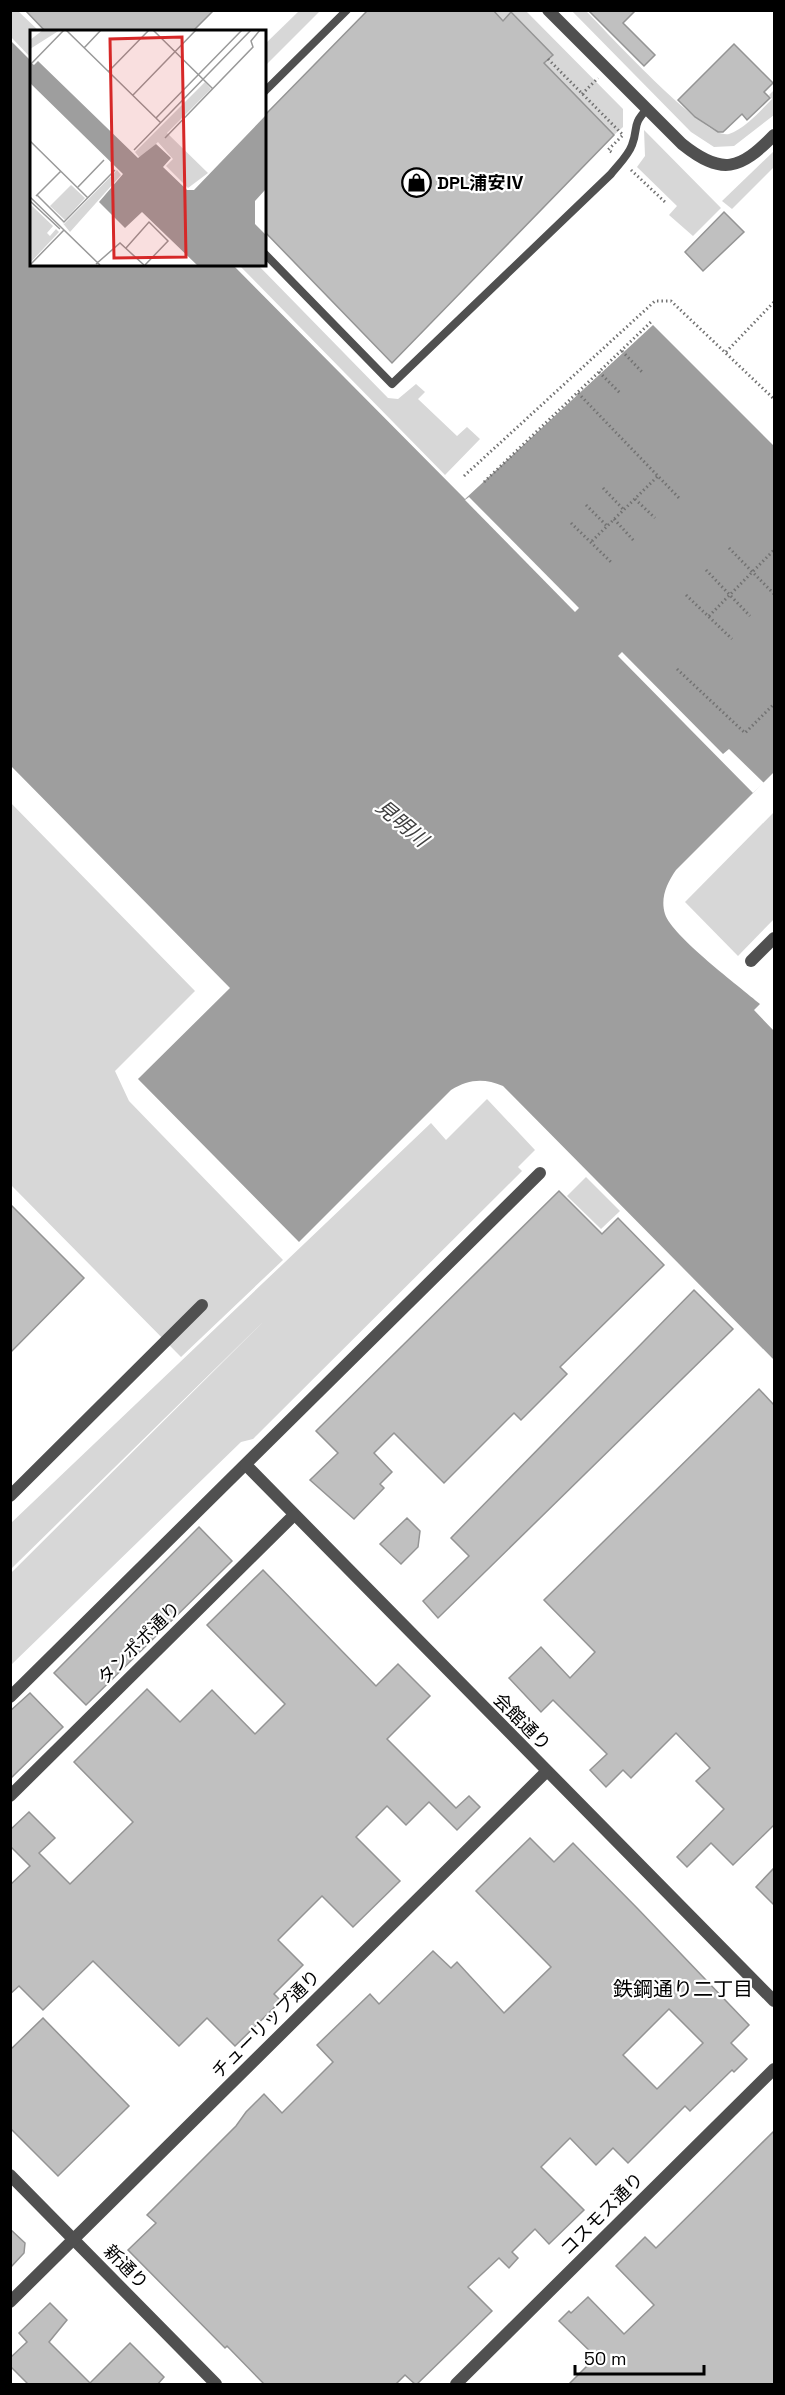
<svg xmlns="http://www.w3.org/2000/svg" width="785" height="2395" viewBox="0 0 785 2395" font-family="'Space Grotesk','Noto Sans JP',sans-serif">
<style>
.green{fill:#d7d7d7}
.water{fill:#9e9e9e}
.pier{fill:#fff}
.building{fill:#c0c0c0;stroke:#949494;stroke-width:1.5;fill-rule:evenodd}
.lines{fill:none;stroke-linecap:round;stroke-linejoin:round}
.path{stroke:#727272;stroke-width:3;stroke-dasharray:1.5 3;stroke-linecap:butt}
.service{stroke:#505050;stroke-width:8}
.minor{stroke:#505050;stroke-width:12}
.tertiary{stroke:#505050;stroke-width:12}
.labels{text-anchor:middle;stroke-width:4.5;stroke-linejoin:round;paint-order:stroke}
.poi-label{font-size:18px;font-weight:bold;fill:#000;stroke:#fff;text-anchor:start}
.street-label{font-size:18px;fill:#000;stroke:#fff}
.water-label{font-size:20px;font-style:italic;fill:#3f3f3f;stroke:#fff}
.neighbourhood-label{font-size:20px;fill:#000;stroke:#fff}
.inset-road{fill:none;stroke:#999;stroke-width:1.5}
.view{fill:#d62828;fill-opacity:0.15;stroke:#d62828;stroke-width:3}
.inset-edge{fill:none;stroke:#000;stroke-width:3}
</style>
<rect width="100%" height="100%" fill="#fff"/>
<!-- green -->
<g class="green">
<path d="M10 11H18L39 31 32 32 31 58 11 37Z"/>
<path d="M299 11H320L264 67V45Z"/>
<path d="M493 11H526L623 109V127L614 135 544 63 552 54 511 12 503 21Z"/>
<path d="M572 11H586C606 31 706 141 729 134 746 128 760 111 772 99L769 95 774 90V115L734 146 714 147 691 132Z"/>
<path d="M644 130 721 208 693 236 669 215 677 206 637 167 645 156Z"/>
<path d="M774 151V167L732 209 722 201Z"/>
<path d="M238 264H257L388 398 398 399 416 384 425 392 418 399 457 436 467 427 480 439 445 475Z"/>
<path d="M10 802 195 991 115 1071 129 1101 283 1260 181 1357 11 1185Z"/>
<path d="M774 812V919L738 956 685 902Z"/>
<path d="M487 1099 535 1150 518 1167 522 1171 253 1439 241 1442 11 1665V1573L263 1322 11 1569V1523L431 1123 446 1140Z"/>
<path d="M586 1177 620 1211 601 1229 567 1196Z"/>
</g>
<!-- water -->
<path class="water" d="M10 40 31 61 32 264H232L465 499 653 325 774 446V772L676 870C667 883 660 898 665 914 672 936 740 987 760 1004L754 1010 774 1031V1360L503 1086C484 1078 469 1079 451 1090L299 1242 138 1079 230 988 11 766Z"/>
<!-- pier -->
<g class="pier">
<path d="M469 497 579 608 575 612 465 500Z"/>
<path d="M622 652 723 754 729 749 764 783 753 793 618 656Z"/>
</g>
<!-- building -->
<g class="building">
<path d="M25 10H214L192 32H46Z"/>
<path d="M368 10H493L503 21 511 12 553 55 544 63 614 135 392 363 264 231V116Z"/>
<path d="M588 10H636L623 23 655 55 644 66Z"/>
<path d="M734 44 773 83 764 92 770 98 747 120 742 114 723 132H718L695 117 678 100Z"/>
<path d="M724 212 744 232 703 271 685 252Z"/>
<path d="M559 1191 602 1234 618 1218 664 1265 560 1367 567 1374 521 1420 514 1413 444 1483 394 1433 374 1453 392 1472 380 1484 384 1488 354 1519 310 1480 338 1453 316 1431Z"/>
<path d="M10 1204 84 1278 10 1353Z"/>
<path d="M694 1290 733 1329 438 1618 423 1601 469 1556 451 1538Z"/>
<path d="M759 1389 774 1405V1825L733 1865 711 1843 687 1867 677 1857 724 1809 696 1781 710 1768 676 1733 631 1778 623 1770 606 1787 590 1770 607 1754 553 1700 541 1712 509 1678 541 1647 570 1678 595 1652 544 1600Z"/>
<path d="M407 1518 420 1531 418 1547 401 1564 380 1544Z"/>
<path d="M199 1527 232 1561 86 1705 54 1673Z"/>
<path d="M263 1570 376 1686 398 1664 430 1696 387 1739 456 1808 469 1796 480 1807 457 1830 429 1802 406 1825 387 1806 356 1837 400 1881 353 1927 322 1896 278 1940 303 1965 274 1994 281 2001 235 2046 207 2018 179 2046 93 1961 43 2010 19 1986 10 1994V1885L30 1866 10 1846V1830L29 1812 55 1838 39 1853 70 1884 133 1822 74 1762 147 1689 180 1722 212 1690 255 1734 285 1704 207 1625Z"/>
<path d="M30 1693 63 1727 10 1779V1711Z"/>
<path d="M530 1838 554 1862 573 1843 638 1909 749 2025 731 2043 747 2059 734 2072 732 2070 690 2111 685 2106 628 2163 613 2148 596 2165 570 2138 541 2167 584 2210 549 2244 535 2229 512 2252 518 2258 509 2268 499 2258 468 2287 492 2311 416 2385 405 2375 395 2385H265L227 2346 225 2348 128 2250 156 2223 147 2215 236 2126 246 2112 264 2094 282 2113 333 2062 317 2045 370 1994 379 2004 433 1951 451 1968 457 1962 504 2013 551 1967 476 1891ZM669 2009 703 2043 657 2089 623 2055Z"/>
<path d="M774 1868V1905L756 1887Z"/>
<path d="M43 2018 129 2106 58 2176 10 2128V2050Z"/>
<path d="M774 2131V2385H568L596 2357 559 2321 569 2311 571 2313 588 2297 624 2334 654 2305 616 2266 645 2237 656 2248Z"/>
<path d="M10 2229 25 2243 24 2253 10 2268Z"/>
<path d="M50 2303 67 2320 49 2342 90 2383 130 2343 164 2377 157 2385H29L10 2366V2358L27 2342 19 2333Z"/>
</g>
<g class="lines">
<!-- path -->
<g class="path">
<path d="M548 59 623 135 608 150 613 153"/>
<path d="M582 94 598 78"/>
<path d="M631 170 665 202"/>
<path d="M622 351 643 373"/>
<path d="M726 352 774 302"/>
<path d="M599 372 621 394"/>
<path d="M578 393 679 498"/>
<path d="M464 476 655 301H671L774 399"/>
<path d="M484 482 652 321"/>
<path d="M603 488 624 510"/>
<path d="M635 499 655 518"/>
<path d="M586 505 607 526"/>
<path d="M614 519 634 541"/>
<path d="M571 523 612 563"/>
<path d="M592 541 658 476"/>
<path d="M729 548 774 594"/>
<path d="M706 570 750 616"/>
<path d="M686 595 732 639"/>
<path d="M709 616 774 550"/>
<path d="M677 669 745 733 774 704"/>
</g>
<!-- service -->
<g class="service">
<path d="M264 92 347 10"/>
<path d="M264 253 392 384 611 174C618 165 628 156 632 145 639 127 631 126 647 109"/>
</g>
<!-- minor -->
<g class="minor">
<path d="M751 961 774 938"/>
<path d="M10 1496 202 1305"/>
<path d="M10 1697 540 1173"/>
</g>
<!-- tertiary -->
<g class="tertiary">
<path d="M548 10 682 144C722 176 740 170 774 135"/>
<path d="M246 1465 774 2001"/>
<path d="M10 1796 293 1516"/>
<path d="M10 2175 216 2384"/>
<path d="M10 2302 546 1772"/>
<path d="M456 2384 774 2069"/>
</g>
</g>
<!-- icons -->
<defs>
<symbol id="shop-ring" viewBox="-11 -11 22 22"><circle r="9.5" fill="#fff" stroke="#000" stroke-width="1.5"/><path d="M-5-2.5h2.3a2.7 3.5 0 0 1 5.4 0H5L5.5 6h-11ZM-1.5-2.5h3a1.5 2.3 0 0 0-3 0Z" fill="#000"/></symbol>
</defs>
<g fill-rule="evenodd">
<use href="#shop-ring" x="400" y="166" width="33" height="33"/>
</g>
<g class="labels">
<!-- poi labels -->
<g class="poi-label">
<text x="437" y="189">DPL浦安Ⅳ</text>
</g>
<!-- street labels -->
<g class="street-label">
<text transform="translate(139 1643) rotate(-45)" y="6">タンポポ通り</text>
<text transform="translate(522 1722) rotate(45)" y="6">会館通り</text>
<text transform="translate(266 2024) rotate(-45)" y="6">チューリップ通り</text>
<text transform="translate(602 2214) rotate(-45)" y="6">コスモス通り</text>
<text transform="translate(126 2267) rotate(45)" y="6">新通り</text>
</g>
<!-- water labels -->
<g class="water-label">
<text transform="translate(402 823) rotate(40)" y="7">見明川</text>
</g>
<!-- neighbourhood labels -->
<g class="neighbourhood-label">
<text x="683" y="1996">鉄鋼通り二丁目</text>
</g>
</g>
<!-- overview -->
<g transform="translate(30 30)">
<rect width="236" height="236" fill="#fff"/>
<path d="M13 0H30L0 19V10ZM175 52 181 59 137 103 178 143 158 158 136 136 143 129 128 112 114 125 109 127 105 122ZM87 140 91 145 40 202 31 191 34 194ZM41 155 55 168 35 190 20 176ZM0 174 23 196 17 203 20 206 26 199 29 202 0 233Z" fill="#d7d7d7"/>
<path d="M8 31 108 128 126 114 141 128 133 137 157 160H164L235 86V160L225 171V194L235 204V235H167L112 182 95 198 69 172 93 144 0 53V32L4 35Z" fill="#9e9e9e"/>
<path class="inset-road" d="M36 0 131 93M123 0 183 59M54 18 71 0M0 35 34 0M78 42 119 0M103 65 166 0M126 88 212 0M135 108 223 17 221 11 230 0M0 111 58 168M104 120 221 0M48 157 74 130M7 165 34 192 85 140M6 166 31 141M0 167 70 235M0 171 30 199M96 218 119 192 138 211 115 235M66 234 90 213 114 235M0 235 34 200"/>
<path class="view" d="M152 7 156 227 84 228 80 9Z"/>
<rect width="236" height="236" class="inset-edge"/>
</g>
<!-- border -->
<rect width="785" height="2395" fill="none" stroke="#000000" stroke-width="24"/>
<!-- scale -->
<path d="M575 2365v9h129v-9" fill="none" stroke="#000000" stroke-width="3"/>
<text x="584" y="2365" font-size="18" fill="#000000" stroke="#ffffff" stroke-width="4.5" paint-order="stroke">50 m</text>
</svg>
